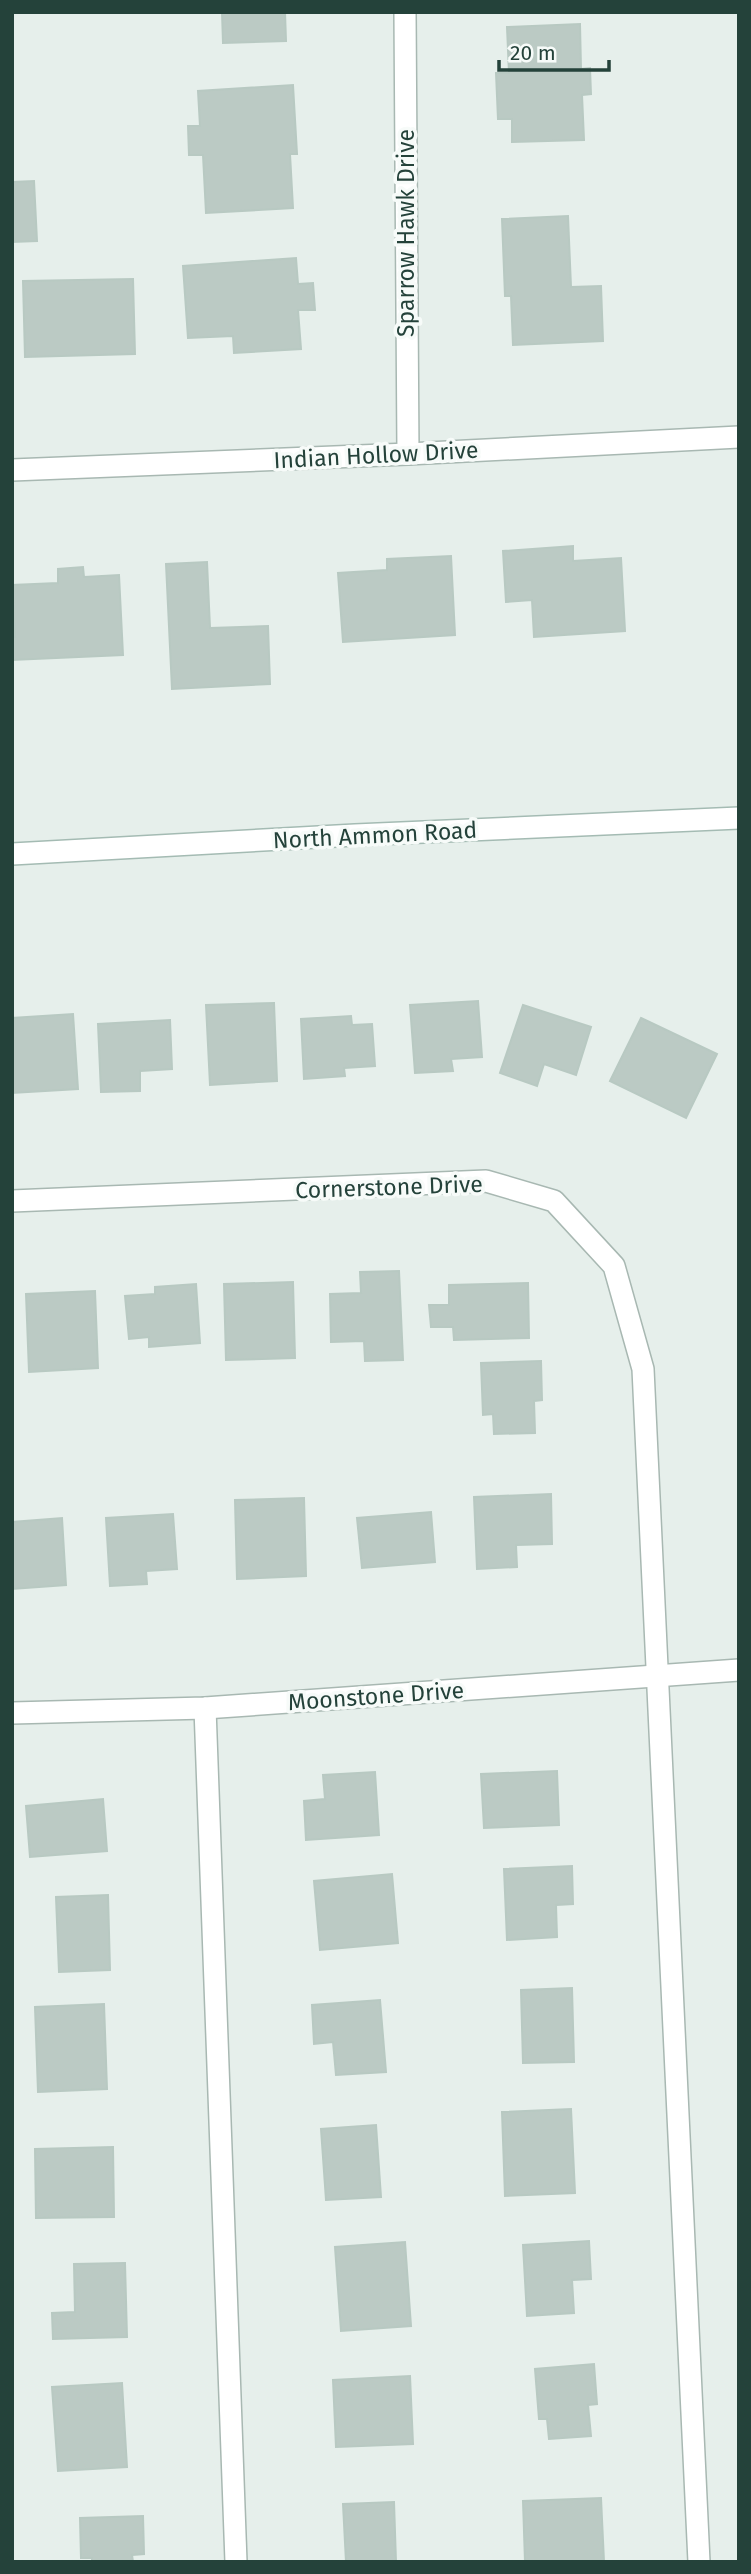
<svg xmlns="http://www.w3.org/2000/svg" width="751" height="2574" viewBox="0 0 751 2574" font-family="'Fira Sans',sans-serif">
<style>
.building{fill:#bbcac4;stroke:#b8c9c2;stroke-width:2}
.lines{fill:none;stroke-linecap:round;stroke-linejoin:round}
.minor-casing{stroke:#a8b8b2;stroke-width:24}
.secondary-casing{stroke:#a4bbb3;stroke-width:24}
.minor{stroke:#fff;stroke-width:21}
.secondary{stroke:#fff;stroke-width:21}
.labels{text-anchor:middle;stroke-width:7;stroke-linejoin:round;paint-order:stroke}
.street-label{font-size:23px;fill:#24423a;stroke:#f7fbf9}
</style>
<rect width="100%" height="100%" fill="#e6efeb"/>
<!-- building -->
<g class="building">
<path d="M222 12H285L286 41 223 43Z"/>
<path d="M580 24 581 69 590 68 591 94 582 95 584 140 512 142V119H498L496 73H509L507 27Z"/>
<path d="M293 85 297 154H290L293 208 206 213 203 155H189L188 126H200L198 91Z"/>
<path d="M34 181 37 241 12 242V182Z"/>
<path d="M568 216 571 287 601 286 603 341 513 345 511 296H505L502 219Z"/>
<path d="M296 258 298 284 313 283 315 310H298L301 349 234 353 233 336 188 338 183 266Z"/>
<path d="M133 279 135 354 25 357 23 281Z"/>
<path d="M573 546V561L621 558 625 631 534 637 532 600 506 602 503 551Z"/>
<path d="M451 556 455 635 343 642 338 573 387 570V559Z"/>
<path d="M207 562 210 628 268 626 270 684 172 689 166 564Z"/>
<path d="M83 567 84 577 119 575 123 655 12 660V637H15L12 585 58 583V569Z"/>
<path d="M478 1001 482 1057 451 1059 453 1071 415 1073 410 1005Z"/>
<path d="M274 1003 277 1081 210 1085 206 1005Z"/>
<path d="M523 1005 591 1027 576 1075 544 1064 537 1086 500 1073Z"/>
<path d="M73 1014 78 1089 12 1093V1018Z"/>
<path d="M351 1016 352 1025 372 1024 375 1066 344 1068 345 1076 304 1079 301 1019Z"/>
<path d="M641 1018 717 1054 686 1118 610 1081Z"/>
<path d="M170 1020 172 1069 140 1071V1091L101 1092 98 1024Z"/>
<path d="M399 1271 403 1360 365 1361 364 1341 331 1342 330 1294 361 1293 360 1272Z"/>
<path d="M293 1282 295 1358 226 1360 224 1284Z"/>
<path d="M528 1283 529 1338 454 1340 453 1327H431L429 1305H449V1285Z"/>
<path d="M196 1284 200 1343 149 1347V1337L129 1339 125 1296 155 1294V1287Z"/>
<path d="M95 1291 98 1368 29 1372 26 1294Z"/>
<path d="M541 1361 542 1400 534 1401 535 1433 494 1434 493 1414 483 1415 481 1363Z"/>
<path d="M551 1494 552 1544 516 1545 517 1567 477 1569 474 1497Z"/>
<path d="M304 1498 306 1576 237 1579 235 1500Z"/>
<path d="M431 1512 435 1562 362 1568 357 1518Z"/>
<path d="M173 1514 177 1569 146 1571 147 1584 110 1586 106 1518Z"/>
<path d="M62 1518 66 1585 12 1589V1522Z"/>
<path d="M557 1771 559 1825 484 1828 481 1774Z"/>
<path d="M375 1772 379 1835 306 1840 304 1801 325 1799 323 1775Z"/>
<path d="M103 1799 107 1851 30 1857 26 1806Z"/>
<path d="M572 1866 573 1904 556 1905 557 1937 507 1940 504 1869Z"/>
<path d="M392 1874 398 1943 320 1950 314 1881Z"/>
<path d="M108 1895 110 1970 59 1972 56 1897Z"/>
<path d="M572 1988 574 2062 523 2063 521 1990Z"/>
<path d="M380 2000 386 2072 336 2075 333 2042 314 2044 312 2005Z"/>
<path d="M104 2004 107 2089 38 2092 35 2007Z"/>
<path d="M571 2109 575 2193 505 2196 502 2112Z"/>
<path d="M376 2125 381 2197 326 2200 321 2129Z"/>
<path d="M113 2147 114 2217 36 2218 35 2149Z"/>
<path d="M589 2241 591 2279 572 2280 574 2313 527 2316 523 2245Z"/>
<path d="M405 2242 411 2326 341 2331 335 2247Z"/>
<path d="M125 2263 127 2337 53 2339 52 2313 75 2312 74 2264Z"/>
<path d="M594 2364 597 2404 588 2405 591 2436 549 2439 547 2419H539L535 2369Z"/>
<path d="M410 2376 413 2444 336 2447 333 2380Z"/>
<path d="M122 2383 127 2467 58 2471 52 2387Z"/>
<path d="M601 2498 604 2562H525L523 2501Z"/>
<path d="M394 2502 396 2562H346L343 2504Z"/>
<path d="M143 2516 144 2554 132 2555 133 2562H92V2558H81L80 2518Z"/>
</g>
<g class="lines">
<defs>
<g id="minor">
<path d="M405 12 408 454"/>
<path d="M12 470 408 454 739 437"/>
<path d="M12 1201 486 1181 554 1201 614 1266 643 1369 699 2562"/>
<path d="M205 1708 236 2562"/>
<path d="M12 1713 205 1708 739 1670"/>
</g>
<path id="secondary" d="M12 854 355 835 739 818"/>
</defs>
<!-- minor casing -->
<use href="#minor" class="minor-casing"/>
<!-- secondary casing -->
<use href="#secondary" class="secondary-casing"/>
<!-- minor -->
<use href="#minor" class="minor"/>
<!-- secondary -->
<use href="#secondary" class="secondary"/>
</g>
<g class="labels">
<!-- street labels -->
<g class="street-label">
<text transform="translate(406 233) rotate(-90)" y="8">Sparrow Hawk Drive</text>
<text transform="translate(376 455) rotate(-3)" y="8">Indian Hollow Drive</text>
<text transform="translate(375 835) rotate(-3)" y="8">North Ammon Road</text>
<text transform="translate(389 1187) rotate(-2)" y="8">Cornerstone Drive</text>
<text transform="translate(376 1696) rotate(-4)" y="8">Moonstone Drive</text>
</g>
</g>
<!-- border -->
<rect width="751" height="2574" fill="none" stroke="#24423a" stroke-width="28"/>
<!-- scale -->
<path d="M499 60v10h110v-10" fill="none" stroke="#24423a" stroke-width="3.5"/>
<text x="510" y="60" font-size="21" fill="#24423a" stroke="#f7fbf9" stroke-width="5" paint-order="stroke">20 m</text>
</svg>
